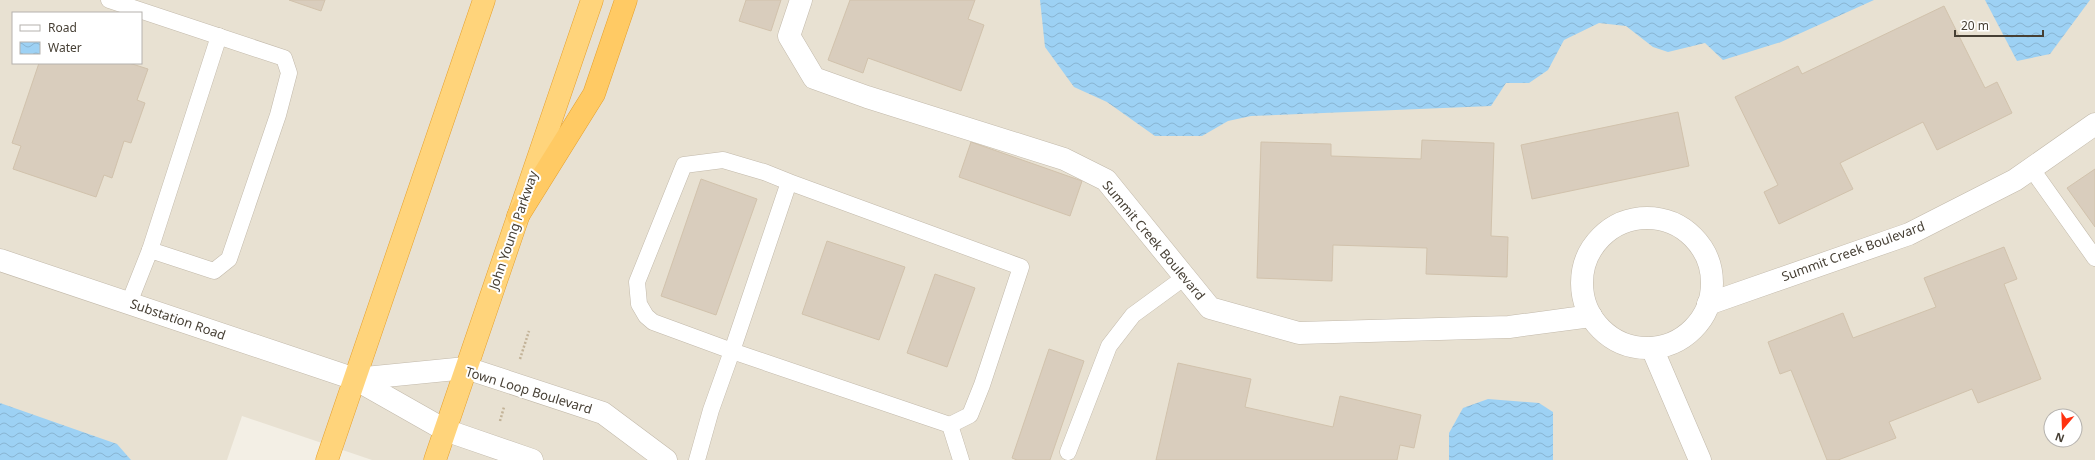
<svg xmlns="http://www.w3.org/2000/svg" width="2095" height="460" viewBox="0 0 2095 460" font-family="'Noto Sans',sans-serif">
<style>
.residential{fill:#e8e1d2;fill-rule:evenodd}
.water{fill:url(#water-waves)}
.building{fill:#d9cdbd;stroke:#d1c2ac}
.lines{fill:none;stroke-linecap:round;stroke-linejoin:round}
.service-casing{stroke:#c2b9aa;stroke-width:17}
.minor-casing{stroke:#c2b9aa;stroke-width:23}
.tertiary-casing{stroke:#c2b9aa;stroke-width:23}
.trunk-casing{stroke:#e6a02c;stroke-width:23}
.motorway-casing{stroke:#e6a02c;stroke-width:23}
.path{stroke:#c2b297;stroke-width:2.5;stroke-dasharray:2 2;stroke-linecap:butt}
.service{stroke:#fff;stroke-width:16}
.minor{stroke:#fff;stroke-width:22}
.tertiary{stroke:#fff;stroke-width:22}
.trunk{stroke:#ffd47b;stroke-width:22}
.motorway{stroke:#ffca64;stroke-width:22}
.labels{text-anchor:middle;stroke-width:4;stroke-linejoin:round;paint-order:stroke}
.street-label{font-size:13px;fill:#463f34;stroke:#fff}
</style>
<defs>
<pattern id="water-waves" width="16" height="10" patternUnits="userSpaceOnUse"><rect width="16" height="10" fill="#9dd1f4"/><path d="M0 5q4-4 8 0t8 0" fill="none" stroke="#89b4d2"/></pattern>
</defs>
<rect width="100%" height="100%" fill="#f3efe5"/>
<!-- residential -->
<path class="residential" d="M0 0H2095V460H372L242 416 227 460H0ZM13 13H141V63H13ZM2051 416H2075V440H2051Z"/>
<!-- water -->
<g class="water">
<path d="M1040 0H1874L1781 42 1723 60 1705 43 1668 52 1653 47 1626 26 1599 23 1564 40 1548 70 1529 83H1506L1491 106 1251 116 1228 121 1202 136H1155L1107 102 1074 87 1045 47Z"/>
<path d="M1985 0H2090L2050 54 2017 61Z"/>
<path d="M1488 399 1539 403 1553 412V460H1449V433L1463 408Z"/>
<path d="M0 403 117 444 131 460H0Z"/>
</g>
<!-- building -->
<g class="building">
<path d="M289 0H325L321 11Z"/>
<path d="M746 0H781L771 31 739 21Z"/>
<path d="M850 0H975L968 19 984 25 961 91 868 58 863 73 828 60Z"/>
<path d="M1944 6 1985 88 1997 82 2012 113 1937 150 1923 122 1840 163 1853 189 1779 224 1764 192 1778 185 1735 97 1798 66 1802 74Z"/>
<path d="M39 63H129L148 69 137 100 145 103 131 143 124 141 112 178 104 175 96 197 13 169 21 146 12 143Z"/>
<path d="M1678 112 1689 166 1532 199 1521 145Z"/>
<path d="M1422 140 1494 143 1491 236 1508 237 1507 277 1426 274 1427 248 1333 245 1332 281 1257 278 1261 142 1331 144V156L1421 159Z"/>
<path d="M971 142 1082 181 1070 216 959 177Z"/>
<path d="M2095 169V227L2067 188Z"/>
<path d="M701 179 757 199 716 315 661 296Z"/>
<path d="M827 241 905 267 879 340 802 314Z"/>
<path d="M2004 247 2017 279 2004 284 2041 379 1978 403 1972 389 1889 422 1896 438 1838 460H1827L1791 370 1780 374 1768 342 1843 313 1853 338 1936 307 1924 278Z"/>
<path d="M935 274 975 288 947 367 907 353Z"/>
<path d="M1049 349 1084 361 1050 460H1017L1012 458Z"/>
<path d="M1178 363 1251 379 1245 407 1333 427 1340 396 1421 415 1414 448 1400 445 1397 460H1156Z"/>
</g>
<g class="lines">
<defs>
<g id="service">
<path d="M109 0 284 58 289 73 278 115 229 259 214 271 150 250 129 303"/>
<path d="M2031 168 2095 258"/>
<path d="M789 182 764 172 723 160 684 165 637 282 639 304 646 316 653 322 732 351 789 182 1021 267 982 385 970 415 950 425"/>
<path d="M150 250 219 36"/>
<path d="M1068 452 1109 346 1133 315 1185 277"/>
<path d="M697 460 711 410 732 351 950 425 961 460"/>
</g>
<g id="minor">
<path d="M801 0 789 36 814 78 867 97 1064 159 1106 180 1210 308 1299 333 1509 327 1591 316"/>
<circle cx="1647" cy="283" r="65"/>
<path d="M0 260 355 379"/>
<path d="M1708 304 1909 234 2015 180 2095 124"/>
<path d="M1652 348 1700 460"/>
</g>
<g id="tertiary">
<path d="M355 379 466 368 603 413 666 460"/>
<path d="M355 379 445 430 532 460"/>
</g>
<g id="trunk">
<path d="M327 460 484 0"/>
<path d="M435 460 592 0"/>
</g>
<path id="motorway" d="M518 216 594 94 626 0"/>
</defs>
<!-- service casing -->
<use href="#service" class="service-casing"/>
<!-- minor casing -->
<use href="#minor" class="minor-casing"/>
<!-- tertiary casing -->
<use href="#tertiary" class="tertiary-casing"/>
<!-- trunk casing -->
<use href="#trunk" class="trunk-casing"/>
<!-- motorway casing -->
<use href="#motorway" class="motorway-casing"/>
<!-- path -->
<g class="path">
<path d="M520 359 529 331"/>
<path d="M500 421 504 407"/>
</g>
<!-- service -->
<use href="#service" class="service"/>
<!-- minor -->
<use href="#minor" class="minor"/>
<!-- tertiary -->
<use href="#tertiary" class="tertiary"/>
<!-- trunk -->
<use href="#trunk" class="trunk"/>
<!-- motorway -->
<use href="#motorway" class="motorway"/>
</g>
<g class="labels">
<!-- street labels -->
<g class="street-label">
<text transform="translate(513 230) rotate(-71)" y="5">John Young Parkway</text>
<text transform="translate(1154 240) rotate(50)" y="5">Summit Creek Boulevard</text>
<text transform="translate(1853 251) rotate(-20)" y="5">Summit Creek Boulevard</text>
<text transform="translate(178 319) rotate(19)" y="5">Substation Road</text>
<text transform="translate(529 390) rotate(17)" y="5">Town Loop Boulevard</text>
</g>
</g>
<!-- legend -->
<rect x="12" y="12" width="130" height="52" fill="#ffffff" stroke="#b5b2ae"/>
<rect x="20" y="25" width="20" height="6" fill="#ffffff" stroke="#b5b2ae"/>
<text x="48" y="32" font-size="12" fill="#463f34">Road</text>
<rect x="20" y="42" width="20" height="12" fill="url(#water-waves)" stroke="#b5b2ae"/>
<text x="48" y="52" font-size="12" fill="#463f34">Water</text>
<!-- north arrow -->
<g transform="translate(2063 428) rotate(199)"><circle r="19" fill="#ffffff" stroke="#b5b2ae"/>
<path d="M0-3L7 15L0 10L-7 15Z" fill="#ff3210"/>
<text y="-6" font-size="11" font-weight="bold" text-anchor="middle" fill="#463f34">N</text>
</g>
<!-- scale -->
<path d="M1955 30v6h88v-6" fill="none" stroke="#463f34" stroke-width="2"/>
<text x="1961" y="30" font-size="12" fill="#463f34" stroke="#ffffff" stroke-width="3" paint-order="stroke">20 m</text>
</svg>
